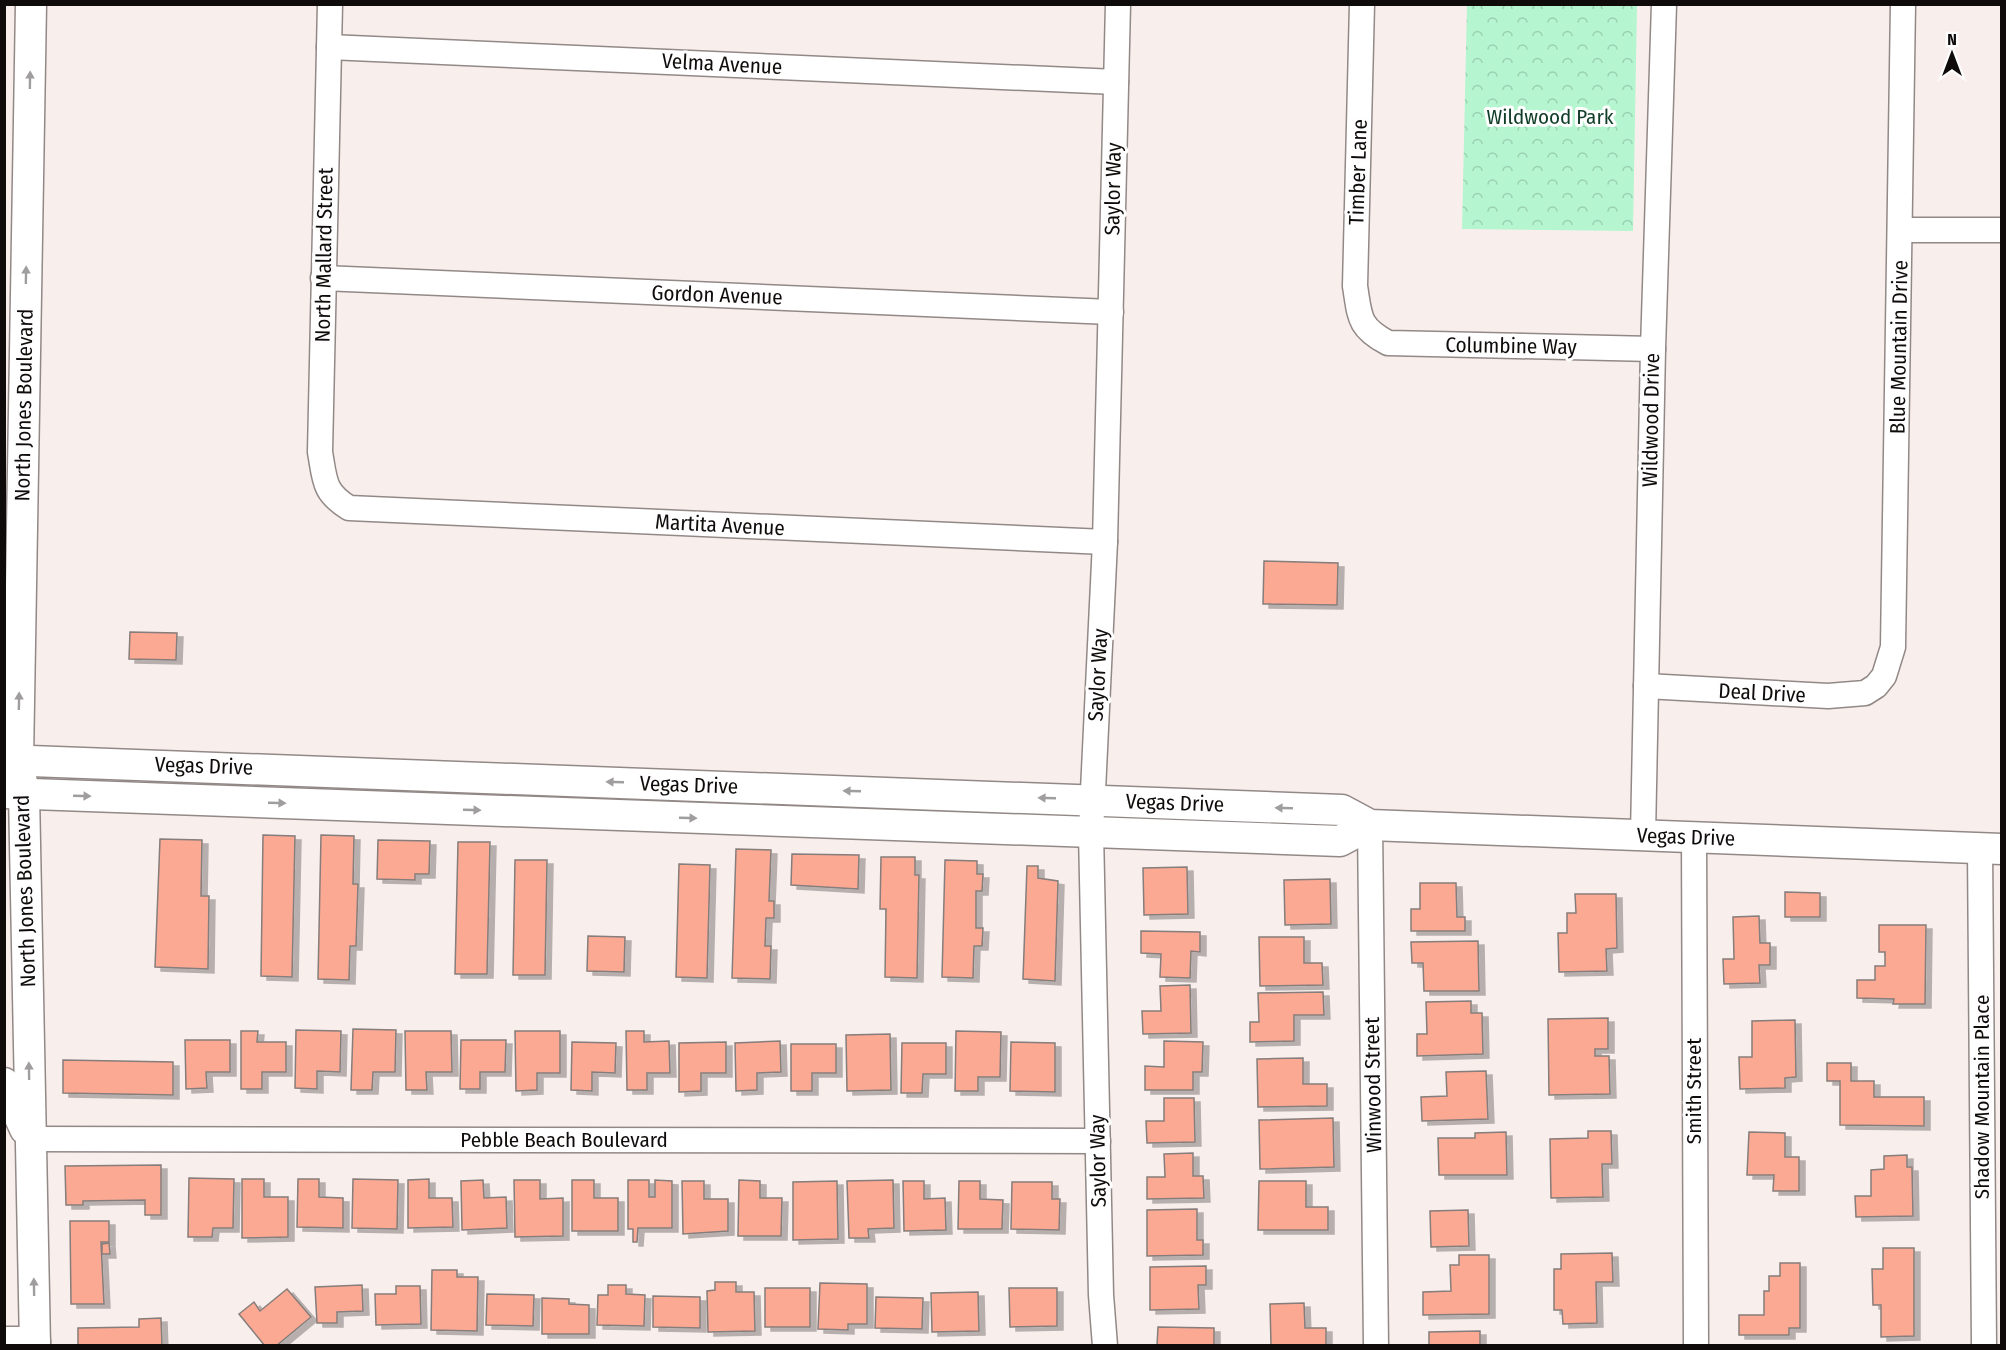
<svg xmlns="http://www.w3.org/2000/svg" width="2006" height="1350" viewBox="0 0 2006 1350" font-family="'Fira Sans Condensed',sans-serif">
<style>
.park{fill:url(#park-crowns)}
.building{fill:#fba993;stroke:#867d7b;stroke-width:1.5;filter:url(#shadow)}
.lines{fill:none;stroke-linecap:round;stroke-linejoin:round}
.minor-casing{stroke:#928987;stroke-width:27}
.major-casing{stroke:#928987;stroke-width:33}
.minor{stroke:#fff;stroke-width:24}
.major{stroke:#fff;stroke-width:30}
.oneway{fill:#9f9d9d}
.labels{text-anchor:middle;stroke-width:6;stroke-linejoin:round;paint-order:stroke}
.street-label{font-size:21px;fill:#0e0b0a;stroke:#fefefe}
.park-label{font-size:21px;fill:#103d27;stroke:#fefefe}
</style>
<defs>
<pattern id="park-crowns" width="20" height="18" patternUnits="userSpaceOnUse" patternTransform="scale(1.5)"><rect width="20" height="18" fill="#b5f5cf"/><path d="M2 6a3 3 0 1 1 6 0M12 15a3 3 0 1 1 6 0" fill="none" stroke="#9ad1b0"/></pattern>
<filter id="shadow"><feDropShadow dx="6" dy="4" stdDeviation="0" flood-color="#0004"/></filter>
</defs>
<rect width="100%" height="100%" fill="#f8efec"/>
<!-- park -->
<path class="park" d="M1467 5H1637L1633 231 1462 229Z"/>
<!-- building -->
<g class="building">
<path d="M1264 561 1338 563 1337 605 1263 604Z"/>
<path d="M130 632 177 633 176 660 129 659Z"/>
<path d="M263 835 295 836 292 977 261 976Z"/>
<path d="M321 835 354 836 353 884H358L356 946H350L349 980 318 979Z"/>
<path d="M160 839 202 840 201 896H209L208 969 155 967Z"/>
<path d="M378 840 430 841 429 874H415V880L377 879Z"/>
<path d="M458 842H490L487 974H455Z"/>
<path d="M736 849 771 850 769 901H774V918H766L765 946H771L770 979 732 978Z"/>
<path d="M792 854 859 855 858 889 791 885Z"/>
<path d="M881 857H915V875H919L917 978 885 977 886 909H880Z"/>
<path d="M515 860H547L545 975H513Z"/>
<path d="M945 860 977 861V874H983L982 891H976V928H983L982 946H974L973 978 942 977Z"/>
<path d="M679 864 710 865 707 978 676 977Z"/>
<path d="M1027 866H1038V878L1058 881 1055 981 1023 979Z"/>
<path d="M1187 867 1188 914 1144 915 1143 868Z"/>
<path d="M1330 879 1331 924 1285 925 1284 880Z"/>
<path d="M1420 883H1456L1457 917H1465V931H1411V909H1420Z"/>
<path d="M1785 892 1820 893V917H1785Z"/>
<path d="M1575 894H1616L1617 948 1606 949 1607 971 1559 972 1558 933H1567V913H1576Z"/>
<path d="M1759 916 1760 943H1770V965H1759L1760 983 1724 984 1723 959H1734L1733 917Z"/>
<path d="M1879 925H1926L1925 1004H1893L1894 999 1857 998V980H1875V966H1885V952H1879Z"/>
<path d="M1141 931 1200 932V952L1191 951 1190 978 1160 977 1161 954 1141 953Z"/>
<path d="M588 936 625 937 624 972 587 971Z"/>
<path d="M1259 937H1304V963H1322L1323 985 1260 986Z"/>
<path d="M1478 941 1479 991H1424L1423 963H1412L1411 942Z"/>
<path d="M1190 985 1191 1033 1143 1034 1142 1011H1161L1160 986Z"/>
<path d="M1323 992 1324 1015H1294V1041L1250 1042V1022H1259L1258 993Z"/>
<path d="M1471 1001V1013H1482L1483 1054 1417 1056V1034H1427L1426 1002Z"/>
<path d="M1608 1018V1049H1595V1056H1609L1610 1094 1549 1095 1548 1019Z"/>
<path d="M1795 1020 1796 1077 1785 1078V1088L1740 1089 1739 1057H1752V1021Z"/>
<path d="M353 1029 396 1030 395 1072H373L372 1090H351Z"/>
<path d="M296 1030 341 1031 340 1072 317 1071V1089L295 1088Z"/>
<path d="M241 1031H258L257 1042H286V1072H262V1089H241Z"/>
<path d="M405 1031H451L452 1072H426L427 1090H406Z"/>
<path d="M515 1031H560V1073H537V1090L516 1091Z"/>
<path d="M626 1031H644V1042L669 1041 670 1073H647V1090H627Z"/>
<path d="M956 1031 1001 1032 1000 1077H978V1091H955Z"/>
<path d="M890 1034 891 1090 847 1091 846 1035Z"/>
<path d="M185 1040H230V1072H206L207 1088 186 1089Z"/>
<path d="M461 1040H506L505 1072H480V1089H460Z"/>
<path d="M780 1041 781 1072 757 1073V1090L736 1091 735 1043Z"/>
<path d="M1164 1041 1203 1042 1202 1072H1193V1090H1145V1066L1164 1067Z"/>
<path d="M572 1042 616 1043 615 1073 592 1072V1091L571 1090Z"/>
<path d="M726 1042V1073H701V1091L679 1092V1043Z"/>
<path d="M1011 1042 1055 1043V1092L1010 1091Z"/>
<path d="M902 1043H946V1074H923L922 1093H901Z"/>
<path d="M791 1044H836V1073H812V1091H791Z"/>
<path d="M1303 1058V1084H1327V1106L1258 1107 1257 1059Z"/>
<path d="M63 1060 173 1062V1095L63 1093Z"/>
<path d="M1827 1063H1851V1081H1874V1097H1924V1126L1840 1125V1081H1827Z"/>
<path d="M1486 1071 1488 1119 1422 1121 1421 1097 1447 1096 1446 1072Z"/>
<path d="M1164 1098H1194L1195 1142 1147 1143 1146 1121H1164Z"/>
<path d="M1333 1118 1334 1167 1260 1169 1259 1120Z"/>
<path d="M1588 1131H1611L1612 1164H1602L1603 1197 1551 1198 1550 1139 1588 1138Z"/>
<path d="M1506 1132 1507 1175H1439L1438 1138H1475V1133Z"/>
<path d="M1749 1132 1785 1133V1157H1799V1191H1773L1774 1175H1747Z"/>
<path d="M1193 1153V1176H1203L1204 1198 1147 1199V1177H1165L1164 1154Z"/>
<path d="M1907 1155V1167H1912L1913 1216 1856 1217 1855 1196H1871V1170L1884 1169V1156Z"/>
<path d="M161 1165V1215H145V1200L83 1201V1205H66L65 1166Z"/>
<path d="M189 1178 234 1179 233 1228H213L212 1237H188Z"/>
<path d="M242 1179H264V1197H288V1237L242 1238Z"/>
<path d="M298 1179H319V1197L343 1198V1228L297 1227Z"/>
<path d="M353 1179 398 1180 397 1229 352 1228Z"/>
<path d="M429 1179V1198H452L453 1227 408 1228V1180Z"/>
<path d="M483 1180 484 1198 506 1197 507 1228 462 1230 461 1181Z"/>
<path d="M514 1180H540V1199L563 1198V1236L515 1237Z"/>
<path d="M572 1180H594V1198H618V1231H572Z"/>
<path d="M628 1180H649V1197H655V1180L672 1181V1228H638L637 1242H633V1229H628Z"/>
<path d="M739 1180 760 1181V1198H782L781 1236H738Z"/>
<path d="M893 1180 894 1228 868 1229 869 1238H849L847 1181Z"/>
<path d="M682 1181H704V1199H728V1231L683 1234Z"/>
<path d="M837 1181 838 1239 793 1240V1182Z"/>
<path d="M903 1181H924V1199L945 1198 946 1230 904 1231Z"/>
<path d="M959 1181H980V1199L1003 1200 1002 1229H958Z"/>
<path d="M1259 1181H1306V1207H1328V1230H1258Z"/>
<path d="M1012 1182H1052V1199H1060L1059 1230 1011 1229Z"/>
<path d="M1197 1209V1240H1203V1255L1147 1256V1210Z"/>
<path d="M1468 1210 1469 1246 1431 1247 1430 1211Z"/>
<path d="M70 1221H109V1242H101L104 1304H71Z"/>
<path d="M109 1243 110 1254H102V1244Z"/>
<path d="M1883 1248H1914V1336L1881 1337V1305H1873L1872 1269H1883Z"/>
<path d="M1612 1253 1613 1282H1596L1597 1323 1563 1324 1562 1310H1554V1269H1561V1254Z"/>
<path d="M1459 1255H1489V1314L1423 1315V1292L1451 1291 1450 1265H1459Z"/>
<path d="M1780 1263H1800V1328H1789V1335H1739V1315H1764V1291H1769V1276H1780Z"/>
<path d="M1206 1266V1285H1198L1199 1309 1150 1310V1267Z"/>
<path d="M432 1270H457V1277H478L477 1331 431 1330Z"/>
<path d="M715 1282H736V1292H754L755 1331 708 1332 707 1291 715 1290Z"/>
<path d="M820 1283 867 1284V1324H848V1330L818 1329Z"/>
<path d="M362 1285 363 1311 337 1312V1323H317L315 1287Z"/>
<path d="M608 1285H626V1294L645 1295 644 1326 597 1325 598 1295H608Z"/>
<path d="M396 1286H420L421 1324 376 1325 375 1294H396Z"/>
<rect x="765" y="1288" width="45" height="39"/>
<path d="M1009 1288H1057V1326L1010 1327Z"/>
<path d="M287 1289 311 1317 276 1346H265L239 1314 254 1302 260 1311Z"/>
<path d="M978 1292 979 1331 932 1332 931 1293Z"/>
<path d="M487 1294 534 1295 533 1326 486 1325Z"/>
<path d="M653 1296 700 1297V1328L653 1327Z"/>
<path d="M876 1297 923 1298 922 1329 875 1328Z"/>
<path d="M542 1298 569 1299V1304L589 1305V1334H542Z"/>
<path d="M1304 1303 1305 1328H1326V1346H1271L1270 1304Z"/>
<path d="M161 1318 162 1346H78V1328L139 1327V1319Z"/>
<path d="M1158 1327 1214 1328V1346H1157Z"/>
<path d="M1480 1331V1346H1429V1332Z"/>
</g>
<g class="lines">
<defs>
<g id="minor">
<path d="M330 4 320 452C325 480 323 492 349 508L1105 542"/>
<path d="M1362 4 1355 286C1360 317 1358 327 1388 343L1653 349"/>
<path d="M329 47 1116 82"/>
<path d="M1901 230H2002"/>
<path d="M323 278 1111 312"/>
<path d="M1646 686 1828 696 1865 693 1876 686 1884 676 1893 647 1903 4"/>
<path d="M1370 825 1376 1346"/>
<path d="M1643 835 1653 349 1664 4"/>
<path d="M1694 837 1696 1346"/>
<path d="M1980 848 1984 1346"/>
<path d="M30 1139 1098 1141"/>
<path d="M1105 1346 1101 1295 1091 832 1105 542 1118 4"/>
</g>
<g id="major">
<path d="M31 4 18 760 24 794 35 1346"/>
<path d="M4 760 1342 810 1370 825 2002 849"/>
<path d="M4 793 1340 841 1370 825"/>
<path d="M4 1083 25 1129"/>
<path d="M4 1342H35"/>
</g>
</defs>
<!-- minor casing -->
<use href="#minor" class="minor-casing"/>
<!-- major casing -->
<use href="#major" class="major-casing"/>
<!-- minor -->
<use href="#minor" class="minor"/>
<!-- major -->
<use href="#major" class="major"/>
</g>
<!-- one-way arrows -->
<defs><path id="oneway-solid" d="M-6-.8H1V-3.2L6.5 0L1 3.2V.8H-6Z" transform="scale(1.5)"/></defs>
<g class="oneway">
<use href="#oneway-solid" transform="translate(30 80) rotate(-89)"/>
<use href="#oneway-solid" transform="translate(26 275) rotate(-89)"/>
<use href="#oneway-solid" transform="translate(19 701) rotate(-89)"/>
<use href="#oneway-solid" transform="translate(615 782) rotate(-178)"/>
<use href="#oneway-solid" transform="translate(852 791) rotate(-178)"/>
<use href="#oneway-solid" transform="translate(82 796) rotate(2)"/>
<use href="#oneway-solid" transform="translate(1047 798) rotate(-178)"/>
<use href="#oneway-solid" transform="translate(277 803) rotate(2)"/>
<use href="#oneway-solid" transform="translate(1284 808) rotate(-178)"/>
<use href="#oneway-solid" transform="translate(472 810) rotate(2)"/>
<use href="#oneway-solid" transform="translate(688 818) rotate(2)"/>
<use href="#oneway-solid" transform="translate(29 1071) rotate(-91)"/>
<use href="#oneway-solid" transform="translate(34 1287) rotate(-91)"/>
</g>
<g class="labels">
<!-- street labels -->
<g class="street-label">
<text transform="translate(722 64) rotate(3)" y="7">Velma Avenue</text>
<text transform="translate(1358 172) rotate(-88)" y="7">Timber Lane</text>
<text transform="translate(1113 189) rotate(-89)" y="7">Saylor Way</text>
<text transform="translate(324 255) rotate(-89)" y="7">North Mallard Street</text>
<text transform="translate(717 295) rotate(2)" y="7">Gordon Avenue</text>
<text transform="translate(1511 346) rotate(1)" y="7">Columbine Way</text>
<text transform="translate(1899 347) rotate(-89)" y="7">Blue Mountain Drive</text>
<text transform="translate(24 405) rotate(-89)" y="7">North Jones Boulevard</text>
<text transform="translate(1651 420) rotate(-89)" y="7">Wildwood Drive</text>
<text transform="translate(720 525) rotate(3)" y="7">Martita Avenue</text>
<text transform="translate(1098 675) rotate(-87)" y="7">Saylor Way</text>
<text transform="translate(1762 693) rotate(3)" y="7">Deal Drive</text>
<text transform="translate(204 766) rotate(2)" y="7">Vegas Drive</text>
<text transform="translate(689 785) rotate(2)" y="7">Vegas Drive</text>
<text transform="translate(1175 803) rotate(2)" y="7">Vegas Drive</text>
<text transform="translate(1686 837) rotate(2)" y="7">Vegas Drive</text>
<text transform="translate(25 891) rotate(-92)" y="7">North Jones Boulevard</text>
<text transform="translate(1373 1085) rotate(-91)" y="7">Winwood Street</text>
<text transform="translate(1694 1091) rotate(-90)" y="7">Smith Street</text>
<text transform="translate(1982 1097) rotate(-90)" y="7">Shadow Mountain Place</text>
<text x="564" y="1147">Pebble Beach Boulevard</text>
<text transform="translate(1098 1161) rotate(-91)" y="7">Saylor Way</text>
</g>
<!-- park labels -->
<g class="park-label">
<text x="1550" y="124">Wildwood Park</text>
</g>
</g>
<!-- border -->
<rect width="2006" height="1350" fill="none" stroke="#0e0b0a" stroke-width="12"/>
<!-- north arrow -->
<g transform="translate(1952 54)" stroke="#fefefe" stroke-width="4.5" paint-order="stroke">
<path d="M0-4.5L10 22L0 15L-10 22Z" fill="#0e0b0a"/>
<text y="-9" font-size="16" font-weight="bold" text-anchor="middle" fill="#0e0b0a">N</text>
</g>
</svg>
